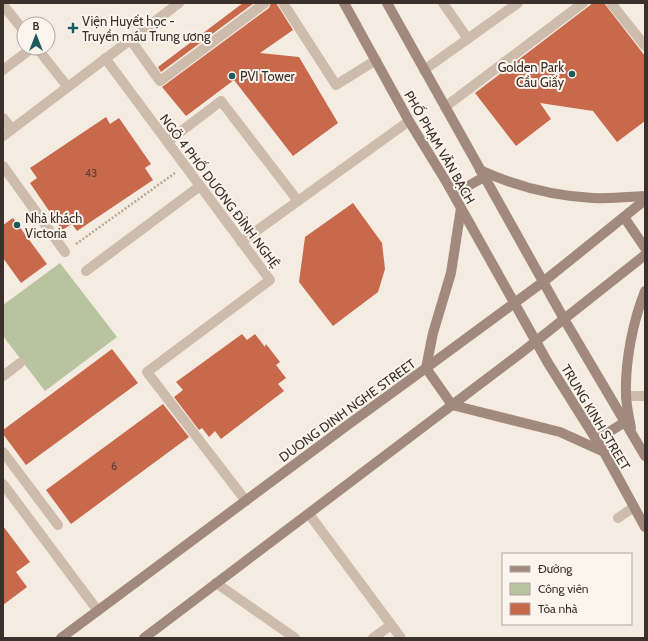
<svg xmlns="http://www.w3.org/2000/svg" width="648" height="641" viewBox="0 0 648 641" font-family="Cabin,sans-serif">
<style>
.green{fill:#b8c4a0}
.building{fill:#c8694b}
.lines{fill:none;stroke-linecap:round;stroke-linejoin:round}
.path{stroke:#b9a596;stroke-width:2.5;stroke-dasharray:2 2;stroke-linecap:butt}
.lane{stroke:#cdbbac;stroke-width:10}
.street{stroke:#cdbbac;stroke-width:10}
.secondary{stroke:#a18a7d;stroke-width:10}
.poi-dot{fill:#1f5a5e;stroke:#fbf5ee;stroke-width:1.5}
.labels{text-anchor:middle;stroke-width:4;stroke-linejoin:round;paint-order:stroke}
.number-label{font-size:11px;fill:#5e3e33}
.poi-label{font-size:13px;fill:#3b302b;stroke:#fbf5ee;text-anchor:start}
.street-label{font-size:13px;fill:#3b302b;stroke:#fbf5ee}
</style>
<rect width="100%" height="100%" fill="#f4ebe1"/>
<!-- green -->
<path class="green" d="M60 263 117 337 45 391 3 336V305Z"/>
<!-- building -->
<g class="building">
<path d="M243 3H254L161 72 158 67Z"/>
<path d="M271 3H276L293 30 260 53 299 57 338 123 293 156 234 80 186 116 162 87 269 8Z"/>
<path d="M593 3H604L645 56V121L617 142 593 111 540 103 551 119 516 146 475 93Z"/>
<path d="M106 117 110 124 119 118 151 164 145 168 153 180 77 231 72 224 62 230 30 183 37 178 30 168Z"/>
<path d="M353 203 382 243 385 269 378 292 333 326 299 282 305 237Z"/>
<path d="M13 218 47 264 21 283 3 258V225Z"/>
<path d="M242 334 247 340 255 334 265 347 266 344 280 362 276 365 286 378 278 384 284 391 221 439 215 431 209 437 202 428 199 430 174 397 183 390 176 382Z"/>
<path d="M112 349 138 383 26 465 3 434V430Z"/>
<path d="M163 404 189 437 71 524 46 490Z"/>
<path d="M3 526 30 562 16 572 27 587 3 605Z"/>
</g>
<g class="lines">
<!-- path -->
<path class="path" d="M76 244 175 173"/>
<!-- lane -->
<g class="lane">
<path d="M283 3 336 85 376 60"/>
<path d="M443 3 468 39"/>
<path d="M611 3 645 46"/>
<path d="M3 5 24 31"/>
<path d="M130 39 160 81 265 3"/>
<path d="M37 48 67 86"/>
<path d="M105 58 270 280 147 372 246 501"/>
<path d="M3 70 32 48"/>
<path d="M424 70 518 3"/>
<path d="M445 107 583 3"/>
<path d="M3 118 12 129"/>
<path d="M167 142 221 101 298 201"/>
<path d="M3 166 65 252"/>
<path d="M241 242 409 121"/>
<path d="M86 271 200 186"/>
<path d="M3 376 20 363"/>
<path d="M626 396H645"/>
<path d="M3 452 58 525"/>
<path d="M309 514 401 638"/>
<path d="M618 518 634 507"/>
<path d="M216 583 295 638"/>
<path d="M373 638 391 625"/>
</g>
<!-- street -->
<g class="street">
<path d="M3 136 179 3"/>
<path d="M3 484 98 611"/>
</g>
<!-- secondary -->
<g class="secondary">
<path d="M344 3 409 121 447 183 548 363 604 452 645 527"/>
<path d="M387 3 564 319 645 456"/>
<path d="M480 170C515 186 554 196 593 198 610 199 628 197 645 196"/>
<path d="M454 194 484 177"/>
<path d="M461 208 451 273 433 333 426 368 452 405 560 432 602 451"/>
<path d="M624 217 645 248"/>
<path d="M631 428C629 417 626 405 626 394 625 361 633 321 645 291"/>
<path d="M596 440 625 422"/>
<path d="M61 638 349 424 426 368 543 282 645 200"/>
<path d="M144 638 521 353 645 255"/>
</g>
</g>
<!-- markers -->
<g class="poi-dot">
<path d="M71 22h4v4h4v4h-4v4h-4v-4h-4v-4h4z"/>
<circle cx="572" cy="74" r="4"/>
<circle cx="232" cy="76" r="4"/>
<circle cx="17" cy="225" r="4"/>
</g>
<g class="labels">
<!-- number labels -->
<g class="number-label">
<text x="91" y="177">43</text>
<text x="114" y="470">6</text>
</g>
<!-- poi labels -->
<g class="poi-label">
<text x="82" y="26">Viện Huyết học -<tspan x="82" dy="15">Truyền máu Trung ương</tspan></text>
<text x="564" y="72" text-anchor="end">Golden Park<tspan x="564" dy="15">Cầu Giấy</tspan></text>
<text x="240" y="81">PVI Tower</text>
<text x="25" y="223">Nhà khách<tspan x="25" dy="15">Victoria</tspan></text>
</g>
<!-- street labels -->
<g class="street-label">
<text transform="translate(440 147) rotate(60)" y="5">PHỐ PHẠM VĂN BẠCH</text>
<text transform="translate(220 191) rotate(53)" y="5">NGÕ 4 PHỐ DƯƠNG ĐÌNH NGHỆ</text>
<text transform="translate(347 410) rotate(-36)" y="5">DUONG DINH NGHE STREET</text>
<text transform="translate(596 417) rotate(59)" y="5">TRUNG KINH STREET</text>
</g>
</g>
<!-- border -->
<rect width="648" height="641" fill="none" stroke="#3b302b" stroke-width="8"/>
<!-- legend -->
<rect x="502" y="553" width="130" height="72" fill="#fbf5ee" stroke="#aea6a0"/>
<rect x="510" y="566" width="20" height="6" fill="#a18a7d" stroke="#aea6a0"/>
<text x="538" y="573" font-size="12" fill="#3b302b">Đường</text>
<rect x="510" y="583" width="20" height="12" fill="#b8c4a0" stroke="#aea6a0"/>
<text x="538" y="593" font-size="12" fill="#3b302b">Công viên</text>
<rect x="510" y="603" width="20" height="12" fill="#c8694b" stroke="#aea6a0"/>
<text x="538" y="613" font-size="12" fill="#3b302b">Tòa nhà</text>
<!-- north arrow -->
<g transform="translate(36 36)"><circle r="19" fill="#fbf5ee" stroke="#aea6a0"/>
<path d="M0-3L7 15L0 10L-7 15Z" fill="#1f5a5e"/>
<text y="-6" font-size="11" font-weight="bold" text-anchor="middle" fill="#3b302b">B</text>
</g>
</svg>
